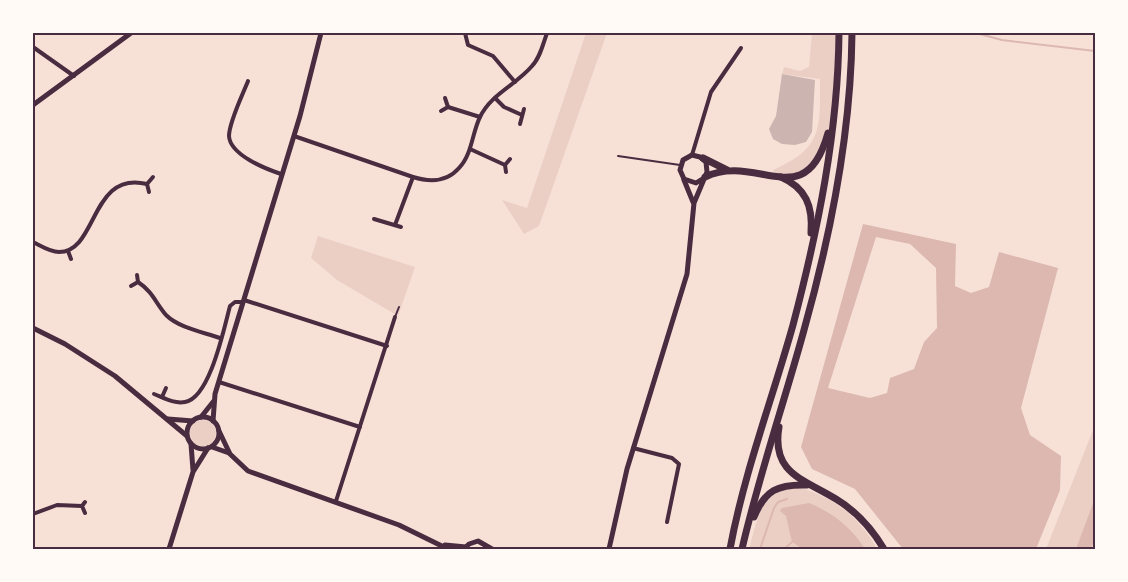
<svg xmlns="http://www.w3.org/2000/svg" width="1128" height="582" viewBox="0 0 1128 582" font-family="'Zilla Slab',serif">
<style>
.green{fill:#ebcfc5}
.water{fill:#dcb8b0;fill-rule:evenodd}
.lines{fill:none;stroke-linecap:round;stroke-linejoin:round}
.stream{stroke:#dcb8b0;stroke-width:2}
.building{fill:#ccb4b1}
.service{stroke:#4a2c40;stroke-width:2}
.minor{stroke:#4a2c40;stroke-width:4}
.tertiary{stroke:#4a2c40;stroke-width:5}
.trunk{stroke:#4a2c40;stroke-width:7}
.neatline{fill:none;stroke:#4a2c40;stroke-width:2}
</style>
<rect width="100%" height="100%" fill="#f7e1d7"/>
<!-- green -->
<g class="green">
<path d="M586 33H607L539 226 524 234 502 200 527 208Z"/>
<path d="M812 33H839L834 108 823 149 806 174 778 176 773 170C823 148 820 129 820 79L782 74 784 67 800 71 809 67Z"/>
<path d="M318 236 415 267 398 316 337 280 311 258Z"/>
<circle cx="203" cy="433" r="13"/>
<path d="M1095 425V549H1046Z"/>
<path d="M797 487C832 496 860 517 877 549H749C758 517 760 492 797 487Z"/>
</g>
<!-- water -->
<g class="water">
<path d="M863 224 956 244 955 286 971 293 989 287 999 252 1058 268 1021 408 1030 435 1061 456 1060 490 1036 549H903L855 489 812 469 801 447ZM876 237 910 244 936 268 937 328 924 342 914 369 890 378 887 393 870 398 828 388Z"/>
<path d="M1095 498V538L1091 549H1076Z"/>
<path d="M809 503C833 513 851 527 865 549H803L792 542 786 516 780 511 782 508Z"/>
</g>
<g class="lines">
<!-- stream -->
<g class="stream">
<path d="M976 33 1002 40 1095 51"/>
<path d="M760 549 774 508 778 502 787 499"/>
<path d="M784 549 792 542"/>
</g>
</g>
<!-- building -->
<path class="building" d="M782 74 815 80 812 132 806 142 795 145 782 144 773 139 769 129 776 116Z"/>
<g class="lines">
<!-- service -->
<g class="service">
<path d="M618 156 680 165"/>
<path d="M395 317 399 307"/>
</g>
<!-- minor -->
<g class="minor">
<path d="M465 33 468 45 493 56 515 82"/>
<path d="M33 47 74 76"/>
<path d="M248 81C243 94 229 122 229 136 230 155 266 169 281 174"/>
<path d="M495 98 504 107 522 115"/>
<path d="M448 107 480 117"/>
<path d="M441 111 448 107 445 98"/>
<path d="M520 124 524 109"/>
<path d="M294 136 413 177C429 182 447 182 459 168 472 155 472 133 480 117 491 94 516 85 532 66 540 58 543 44 547 33"/>
<path d="M470 149 505 165"/>
<path d="M692 155 711 92 741 48"/>
<path d="M506 172 505 165 510 159"/>
<path d="M149 192 147 184 153 177"/>
<path d="M374 219 401 227"/>
<path d="M395 225 413 177"/>
<path d="M33 242C41 246 50 252 59 252 98 252 90 170 147 184"/>
<path d="M68 251 71 259"/>
<path d="M137 275 138 282"/>
<path d="M131 286 138 282C153 292 155 302 166 315 179 328 203 332 220 338"/>
<path d="M244 300 387 346"/>
<path d="M219 382 360 427"/>
<path d="M154 394C164 398 174 404 185 402 210 398 224 328 230 306L235 302H243"/>
<path d="M162 397 166 388"/>
<path d="M633 448 672 458 679 464 667 522"/>
<path d="M336 501 395 317"/>
<path d="M85 513 82 506 85 502"/>
<path d="M33 514 57 505 82 506"/>
</g>
<!-- tertiary -->
<g class="tertiary">
<path d="M33 105 131 33"/>
<path d="M684 180 693 202"/>
<path d="M33 328 65 344 115 376 187 436"/>
<path d="M201 417 213 402"/>
<circle cx="203" cy="433" r="16"/>
<path d="M168 419 193 421"/>
<path d="M213 421 215 394 300 116 321 33"/>
<path d="M219 431 230 454 248 471 399 525 448 549"/>
<path d="M191 444 193 470"/>
<path d="M212 447 229 453"/>
<path d="M445 545 466 547"/>
<path d="M169 549 193 472 208 448"/>
<path d="M464 549 469 544 478 541 492 549"/>
<path d="M609 549 627 469 687 274 694 203 707 172 706 162 700 157 692 155 683 160 680 170 684 179 696 183 704 178"/>
</g>
<!-- trunk -->
<g class="trunk">
<path d="M703 158 727 170"/>
<path d="M705 177C757 152 805 216 828 133"/>
<path d="M781 177C806 188 813 206 811 233"/>
<path d="M779 427C771 474 804 479 836 499 856 511 872 529 884 549"/>
<path d="M754 517C765 490 778 484 807 485"/>
<path d="M730 549C744 473 772 400 793 325 818 230 838 132 839 33"/>
<path d="M742 549C759 475 784 403 804 330 831 234 851 133 852 33"/>
</g>
</g>
<!-- border -->
<rect width="1128" height="582" fill="none" stroke="#fffaf5" stroke-width="69"/>
<rect x="34" y="34" width="1060" height="514" class="neatline"/>
</svg>
